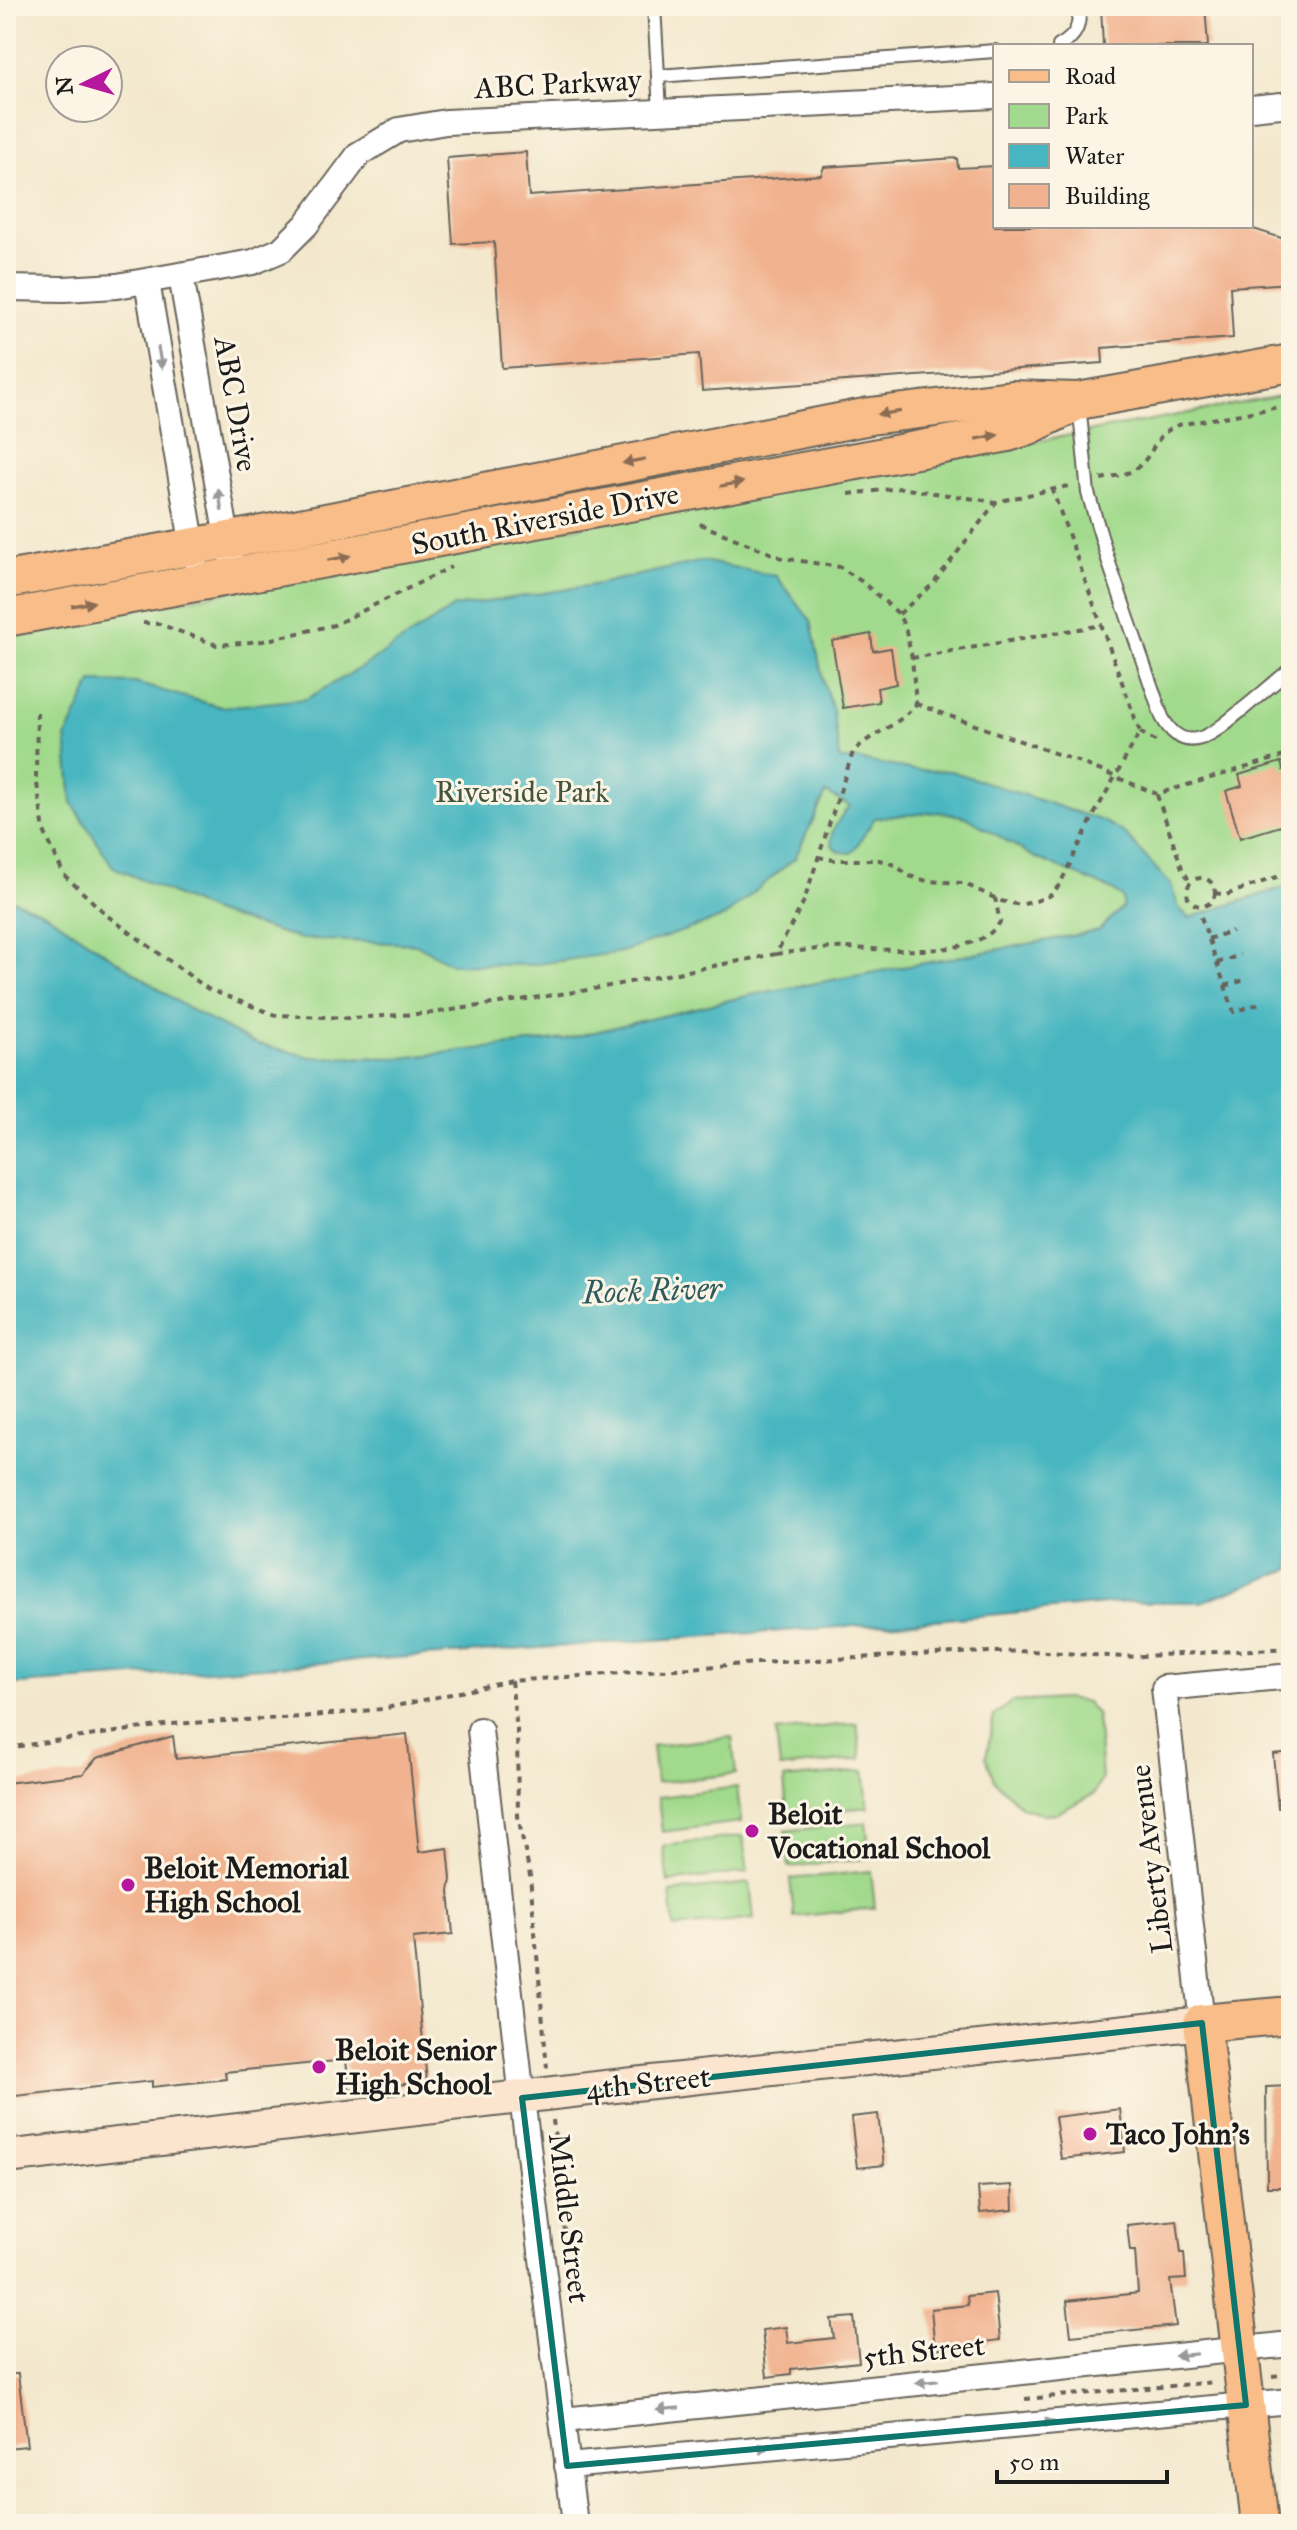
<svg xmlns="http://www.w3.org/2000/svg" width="1297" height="2530" viewBox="0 0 1297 2530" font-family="'IM FELL Great Primer',serif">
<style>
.green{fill:#a1da8c;stroke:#5e7b54;stroke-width:2}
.water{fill:#47b6c0;stroke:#32696e;stroke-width:2}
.building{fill:#f1b28f}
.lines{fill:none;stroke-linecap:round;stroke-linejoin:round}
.lane-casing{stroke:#67635a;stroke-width:16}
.street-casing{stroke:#67635a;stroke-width:28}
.secondary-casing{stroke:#67635a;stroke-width:36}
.primary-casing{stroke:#67635a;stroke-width:40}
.path{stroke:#67635a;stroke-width:4;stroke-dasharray:6 6;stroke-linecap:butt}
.lane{stroke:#fff;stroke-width:12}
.street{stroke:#fff;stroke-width:24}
.secondary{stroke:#fce5cf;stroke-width:32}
.primary{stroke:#f8bd88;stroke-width:36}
.oneway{fill:#999}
.oneway2{fill:#8a6c52}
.marked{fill:none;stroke:#0f766e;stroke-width:6;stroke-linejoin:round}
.poi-dot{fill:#b5179e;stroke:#fcf5e5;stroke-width:3}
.labels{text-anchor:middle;stroke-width:6;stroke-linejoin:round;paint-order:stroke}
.street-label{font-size:30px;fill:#1c1c1c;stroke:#fcf5e5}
.park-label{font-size:30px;fill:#44553e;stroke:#fcf5e5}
.poi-label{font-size:30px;font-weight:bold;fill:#1c1c1c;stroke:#fcf5e5;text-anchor:start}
.water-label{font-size:32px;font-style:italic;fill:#2d5a5e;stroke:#fcf5e5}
</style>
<rect width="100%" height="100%" fill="#fcf5e5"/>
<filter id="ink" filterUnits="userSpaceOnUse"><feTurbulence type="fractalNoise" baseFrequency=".0125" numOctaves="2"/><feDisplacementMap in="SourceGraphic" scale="16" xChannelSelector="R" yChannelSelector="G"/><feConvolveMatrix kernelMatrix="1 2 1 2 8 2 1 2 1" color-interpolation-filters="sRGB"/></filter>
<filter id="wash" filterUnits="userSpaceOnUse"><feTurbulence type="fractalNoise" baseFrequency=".006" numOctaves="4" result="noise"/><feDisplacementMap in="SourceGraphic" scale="32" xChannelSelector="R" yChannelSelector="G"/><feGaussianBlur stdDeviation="1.8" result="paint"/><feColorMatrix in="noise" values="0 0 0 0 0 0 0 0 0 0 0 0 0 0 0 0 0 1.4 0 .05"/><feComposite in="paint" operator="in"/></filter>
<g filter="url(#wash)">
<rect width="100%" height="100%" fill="#f3e8cd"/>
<!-- green -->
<g class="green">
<path d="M1291 394V885L1189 918 1098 931 751 995 565 1039 402 1058 311 1057 253 1043 187 1008 47 914 6 897V633Z"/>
<path d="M1066 1699 1086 1702 1097 1715 1102 1778 1094 1794 1057 1813 1043 1814 1022 1807 994 1780 986 1757 994 1716 1011 1702Z"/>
<path d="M857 1723 861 1759 780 1768 776 1732Z"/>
<path d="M732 1737 736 1774 656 1783 652 1746Z"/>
<path d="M864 1771 868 1807 787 1815 784 1779Z"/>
<path d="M737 1787 741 1822 662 1832 658 1797Z"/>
<path d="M866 1822 870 1858 789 1867 785 1831Z"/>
<path d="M743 1836 748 1872 668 1882 663 1846Z"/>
<path d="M871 1871 875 1908 794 1917 790 1879Z"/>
<path d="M750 1883 754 1919 674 1928 670 1892Z"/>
</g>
<!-- water -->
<path class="water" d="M703 561 776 576 811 621 823 680 833 711 840 760H860L914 770 951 771 1103 821 1124 833 1171 885 1179 908 1189 918 1291 885V1569L1201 1602H1127L913 1622 6 1685V897L47 914 187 1008 253 1043 311 1057 402 1058 565 1039 751 995 1098 931 1123 907V898L1113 890 1034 857 966 817 940 812 875 818 852 853C815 853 836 820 850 806L826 793 795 858 724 917 622 952 530 965 451 964 416 944 301 939 215 913 113 867 72 803 66 737 92 682 135 683 221 707 306 699 370 662 454 607 593 585Z"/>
<g id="blocks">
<!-- building -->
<g class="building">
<path d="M1101 6H1205L1208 46H1103Z"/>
<path d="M526 152 529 196 821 175 824 167 957 158 958 168 995 166V226H1244L1291 241V283L1230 287 1233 338 1102 348 1103 363 702 391 699 354 502 368 494 242 453 244 447 158Z"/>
<path d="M871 634 873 651 891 648 896 684 877 688 879 702 843 708 832 641Z"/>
<path d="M1281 762 1283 770 1291 767V823L1240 838 1226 791 1242 786 1239 775Z"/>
<path d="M407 1734 419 1852 448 1848 451 1879 449 1891 453 1934 413 1938 427 2082 349 2089 346 2060 225 2072 226 2079 152 2087V2081L6 2097V1783L83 1774 97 1758 173 1736 176 1759Z"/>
<path d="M1291 1752V1807L1278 1808 1273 1754Z"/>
<path d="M1291 2086V2187H1267L1266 2087Z"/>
<path d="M1120 2109 1125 2152 1061 2159 1055 2117Z"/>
<path d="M878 2114 884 2165 857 2168 851 2117Z"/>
<path d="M1012 2185 1013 2210 980 2213 978 2187Z"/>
<path d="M1177 2220 1181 2253H1184L1186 2279 1170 2280 1176 2326 1071 2336 1067 2301 1138 2293 1135 2251H1130L1127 2225Z"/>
<path d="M995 2293 1000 2340 935 2349 931 2309 968 2305 967 2296Z"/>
<path d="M854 2317 859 2362 791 2369V2374L767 2377 762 2330 786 2327 788 2343 834 2338 831 2319Z"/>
<path d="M6 2374H18L27 2446 6 2448Z"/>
</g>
</g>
</g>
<g filter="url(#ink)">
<use href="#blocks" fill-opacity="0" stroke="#67635a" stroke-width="2"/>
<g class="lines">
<defs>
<g id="lane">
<path d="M654 6 660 111"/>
<path d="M1059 46C1077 36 1080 26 1079 6"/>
<path d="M658 76 995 51"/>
<path d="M1079 404 1088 493 1110 566 1162 717C1186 761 1216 731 1243 709 1259 696 1275 682 1291 669"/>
</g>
<g id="street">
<path d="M1251 108 1291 104"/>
<path d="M181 276 230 555"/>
<path d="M147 282 195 559"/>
<path d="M6 288 64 289 117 286 253 262 281 250 306 225 359 154 399 130 446 122 995 96"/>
<path d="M480 1730 522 2098 575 2524"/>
<path d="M1202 2023 1164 1688 1291 1676"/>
<path d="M563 2420 1291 2344"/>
<path d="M567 2466 1291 2401"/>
</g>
<path id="secondary" d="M6 2157 606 2087 1202 2023"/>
<g id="primary">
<path d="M6 580 290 529 870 416 1011 399 1078 401 1291 363"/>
<path d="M6 618 1008 433 1029 426 1073 404"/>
<path d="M1260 2524 1202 2023 1291 2015"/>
</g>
</defs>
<!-- lane casing -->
<use href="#lane" class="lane-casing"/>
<!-- street casing -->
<use href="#street" class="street-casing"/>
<!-- secondary casing -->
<use href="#secondary" class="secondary-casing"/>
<!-- primary casing -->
<use href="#primary" class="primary-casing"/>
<!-- path -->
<g class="path">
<path d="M1101 479C1113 476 1129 475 1138 467 1155 453 1154 435 1178 425L1291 405"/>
<path d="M849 494 900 488 996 502 1073 485"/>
<path d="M899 614 933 584 996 502"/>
<path d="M143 623 159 624 217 645 263 641 334 625 451 567"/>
<path d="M912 658 1102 625"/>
<path d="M916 704 1077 761 1157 794 1291 754"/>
<path d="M37 712 36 777 44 831 64 875 109 917 208 989 275 1015 352 1018 432 1013 588 990 776 954 804 901 853 752C873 731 896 729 916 704L912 658 906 631 899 614 861 581 840 567 782 558 695 522"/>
<path d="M1140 732 1158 743"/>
<path d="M1157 795 1182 868 1190 882"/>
<path d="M818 857 834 860H879L895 865 909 876 927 881 963 883 1001 901 1020 905 1036 901 1051 895 1060 884 1095 813 1140 732 1052 489"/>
<circle cx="1201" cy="892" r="14"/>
<path d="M1215 893 1226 895 1291 872"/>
<path d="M1201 917 1234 1012 1261 1003"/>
<path d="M1208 939 1232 931"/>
<path d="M776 954C794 952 813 949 832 948 875 946 974 964 1000 922L995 898"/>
<path d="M1217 963 1240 955"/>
<path d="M1225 986 1248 979"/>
<path d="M511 1681 517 1729 518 1816 530 1876 547 2068"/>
<path d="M6 1748 171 1724 301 1717 382 1709 511 1681 758 1663 956 1653 1031 1651 1124 1657 1291 1648"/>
<path d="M553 2120 567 2251"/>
<path d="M1272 2376 1291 2374"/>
<path d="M1025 2399 1215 2382"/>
</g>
<!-- lane -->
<use href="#lane" class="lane"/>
<!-- street -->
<use href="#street" class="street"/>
<!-- secondary -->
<use href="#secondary" class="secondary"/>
<!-- primary -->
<use href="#primary" class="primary"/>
</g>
<!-- one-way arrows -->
<defs><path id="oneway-solid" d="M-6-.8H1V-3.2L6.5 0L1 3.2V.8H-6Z" transform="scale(2)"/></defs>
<g class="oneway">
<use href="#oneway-solid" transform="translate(160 358) rotate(80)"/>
<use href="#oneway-solid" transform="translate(220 500) rotate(-100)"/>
<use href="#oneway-solid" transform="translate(1186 2355) rotate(174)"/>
<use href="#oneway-solid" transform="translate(927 2382) rotate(174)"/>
<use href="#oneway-solid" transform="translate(668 2409) rotate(174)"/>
<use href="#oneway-solid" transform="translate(1043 2423) rotate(-5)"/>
<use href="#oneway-solid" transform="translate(757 2449) rotate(-5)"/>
</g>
<g class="oneway2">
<use href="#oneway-solid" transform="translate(889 413) rotate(172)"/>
<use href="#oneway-solid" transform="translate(987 437) rotate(-10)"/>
<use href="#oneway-solid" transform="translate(634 461) rotate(169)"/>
<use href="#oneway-solid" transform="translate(732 484) rotate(-10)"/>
<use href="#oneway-solid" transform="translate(339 558) rotate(-11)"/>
<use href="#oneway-solid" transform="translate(83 604) rotate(-10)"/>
</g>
</g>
<!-- marked area -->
<path class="marked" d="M1202 2023 1246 2405 567 2466 522 2098Z"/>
<!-- markers -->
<g class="poi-dot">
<circle cx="752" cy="1831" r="8"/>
<circle cx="128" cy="1885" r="8"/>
<circle cx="319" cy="2067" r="8"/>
<circle cx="1090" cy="2134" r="8"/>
</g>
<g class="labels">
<!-- street labels -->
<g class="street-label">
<text transform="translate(558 84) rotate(-3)" y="10">ABC Parkway</text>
<text transform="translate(236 404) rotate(80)" y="10">ABC Drive</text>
<text transform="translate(545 519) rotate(-11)" y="10">South Riverside Drive</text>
<text transform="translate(1151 1859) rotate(-97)" y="10">Liberty Avenue</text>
<text transform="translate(648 2083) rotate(-6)" y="10">4th Street</text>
<text transform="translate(569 2218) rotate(83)" y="10">Middle Street</text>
<text transform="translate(924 2351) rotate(-6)" y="10">5th Street</text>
</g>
<!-- park labels -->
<g class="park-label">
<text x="522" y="802">Riverside Park</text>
</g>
<!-- poi labels -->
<g class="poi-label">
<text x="768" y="1824">Beloit<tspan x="768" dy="34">Vocational School</tspan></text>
<text x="144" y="1878">Beloit Memorial<tspan x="144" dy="34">High School</tspan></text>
<text x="335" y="2060">Beloit Senior<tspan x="335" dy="34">High School</tspan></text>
<text x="1106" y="2144">Taco John's</text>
</g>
<!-- water labels -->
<g class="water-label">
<text transform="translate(652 1290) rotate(-2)" y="11">Rock River</text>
</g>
</g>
<!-- margin -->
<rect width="1297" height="2530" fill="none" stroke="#fcf5e5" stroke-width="32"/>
<!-- legend -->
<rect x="993" y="44" width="260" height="184" fill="#fcf5e5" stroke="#a29e95" stroke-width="2"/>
<rect x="1009" y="70" width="40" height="12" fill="#f8bd88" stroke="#a29e95" stroke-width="2"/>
<text x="1065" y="84" font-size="24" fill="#1c1c1c">Road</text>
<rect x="1009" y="104" width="40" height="24" fill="#a1da8c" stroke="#a29e95" stroke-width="2"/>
<text x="1065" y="124" font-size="24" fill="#1c1c1c">Park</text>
<rect x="1009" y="144" width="40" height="24" fill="#47b6c0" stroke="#a29e95" stroke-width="2"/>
<text x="1065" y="164" font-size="24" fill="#1c1c1c">Water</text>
<rect x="1009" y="184" width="40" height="24" fill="#f1b28f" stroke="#a29e95" stroke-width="2"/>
<text x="1065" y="204" font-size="24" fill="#1c1c1c">Building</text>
<!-- north arrow -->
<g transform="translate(84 84) rotate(265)"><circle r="38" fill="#fcf5e5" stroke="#a29e95" stroke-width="2"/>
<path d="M0-6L14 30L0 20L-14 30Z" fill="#b5179e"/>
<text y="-12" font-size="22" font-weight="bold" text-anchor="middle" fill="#1c1c1c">N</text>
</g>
<!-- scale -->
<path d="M997 2470v12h170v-12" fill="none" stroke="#1c1c1c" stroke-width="4"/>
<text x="1009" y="2470" font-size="24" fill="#1c1c1c" stroke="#fcf5e5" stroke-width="6" paint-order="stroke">50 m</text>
</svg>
